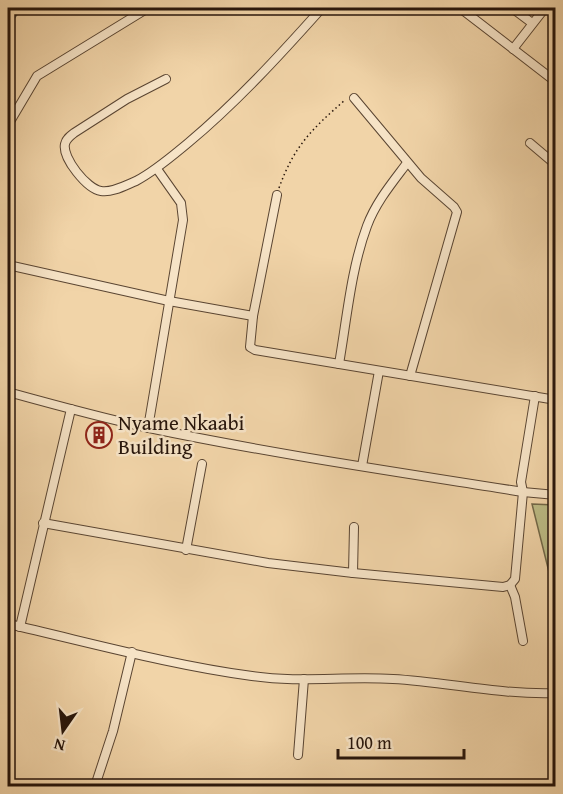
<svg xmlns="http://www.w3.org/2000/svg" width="563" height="794" viewBox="0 0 563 794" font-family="'Gentium Book Plus',serif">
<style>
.green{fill:#bcbc86;stroke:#726848;stroke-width:1.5}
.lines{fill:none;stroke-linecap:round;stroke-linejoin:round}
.stream{stroke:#6d776b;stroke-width:2}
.street-casing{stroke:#5a4532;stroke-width:10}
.secondary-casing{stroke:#27150b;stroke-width:14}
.path{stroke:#27150b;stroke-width:1.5;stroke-dasharray:1.5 3;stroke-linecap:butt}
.street{stroke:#f6e3c6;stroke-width:8}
.secondary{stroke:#f6e3c6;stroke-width:12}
.labels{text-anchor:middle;stroke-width:5;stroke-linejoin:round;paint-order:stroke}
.poi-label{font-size:21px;fill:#27150b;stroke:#f6e3c6;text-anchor:start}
</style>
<rect width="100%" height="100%" fill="#f1d4a8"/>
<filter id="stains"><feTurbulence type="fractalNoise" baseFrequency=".00333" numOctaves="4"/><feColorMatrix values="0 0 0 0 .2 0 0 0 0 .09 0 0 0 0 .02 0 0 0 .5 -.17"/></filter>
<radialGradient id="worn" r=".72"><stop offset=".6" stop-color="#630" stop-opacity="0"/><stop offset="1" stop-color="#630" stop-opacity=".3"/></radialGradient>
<!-- green -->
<path class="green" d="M532 504 555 505V596Z"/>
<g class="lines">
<!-- stream -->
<path class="stream" d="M8 26 22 8"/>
<defs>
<g id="street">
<path d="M460 8 556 82"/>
<path d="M512 8 532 23"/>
<path d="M513 49 545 8"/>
<path d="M166 79 127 99 74 133C70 136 66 139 65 144 62 158 87 189 101 191 112 193 126 185 136 181 155 171 171 157 188 143 237 102 280 55 322 8"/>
<path d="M354 98 421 178 454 207 457 212 410 376"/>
<path d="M8 125 37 76 148 8"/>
<path d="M530 143 556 165"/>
<path d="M277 195 253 316 250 347 255 350 556 400"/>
<path d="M8 265 169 301 253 316"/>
<path d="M339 364C347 318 351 269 367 226 376 202 392 183 407 163"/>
<path d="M8 392C55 405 102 418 149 428 273 454 398 472 523 492L556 495"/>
<path d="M148 428 183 220 181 203 157 169"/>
<path d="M362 466 379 371"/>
<path d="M43 523 268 563 353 573 503 587 510 585 515 579 523 492 521 482 535 396"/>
<path d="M186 550 202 464"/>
<path d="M353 573 354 527"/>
<path d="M510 585 515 597 523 641"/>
<path d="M8 624C88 642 170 665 252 676 298 683 346 676 393 679 447 682 501 695 556 693"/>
<path d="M20 627 71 409"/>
<path d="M298 755 304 679"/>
<path d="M95 786 113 731 132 652"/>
</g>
<path id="secondary" d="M8 786H10"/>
</defs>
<!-- street casing -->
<use href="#street" class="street-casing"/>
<!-- secondary casing -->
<use href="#secondary" class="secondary-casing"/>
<!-- path -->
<path class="path" d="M279 188C294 146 312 129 345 100"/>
<!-- street -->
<use href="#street" class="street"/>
<!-- secondary -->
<use href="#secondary" class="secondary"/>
</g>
<!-- icons -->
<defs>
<symbol id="building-ring" viewBox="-11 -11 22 22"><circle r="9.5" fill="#f6e3c6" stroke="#8f2418" stroke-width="1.5"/><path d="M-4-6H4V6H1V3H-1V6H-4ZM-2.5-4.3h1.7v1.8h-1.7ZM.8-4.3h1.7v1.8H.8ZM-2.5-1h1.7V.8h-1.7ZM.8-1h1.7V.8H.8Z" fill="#8f2418"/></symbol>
</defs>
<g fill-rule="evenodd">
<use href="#building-ring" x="84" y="420" width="30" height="30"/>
</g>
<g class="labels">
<!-- poi labels -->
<g class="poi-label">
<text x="118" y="430">Nyame Nkaabi<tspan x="118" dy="24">Building</tspan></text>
</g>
</g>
<!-- margin -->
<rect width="563" height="794" fill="none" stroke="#f1d4a8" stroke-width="30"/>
<rect x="9" y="9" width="545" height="776" fill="none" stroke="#27150b" stroke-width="3"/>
<rect x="15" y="15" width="533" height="764" fill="none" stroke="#27150b" stroke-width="1.5"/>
<!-- north arrow -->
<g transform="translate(63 731) rotate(194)" stroke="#f6e3c6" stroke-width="4.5" paint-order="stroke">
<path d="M0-4.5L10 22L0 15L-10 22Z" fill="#27150b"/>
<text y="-9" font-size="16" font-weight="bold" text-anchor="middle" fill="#27150b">N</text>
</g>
<!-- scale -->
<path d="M338 749v9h126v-9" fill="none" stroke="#27150b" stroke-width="3"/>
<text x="347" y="749" font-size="18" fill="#27150b" stroke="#f6e3c6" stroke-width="4.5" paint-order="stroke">100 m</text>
<rect width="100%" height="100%" filter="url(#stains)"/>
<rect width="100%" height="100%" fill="url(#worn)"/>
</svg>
